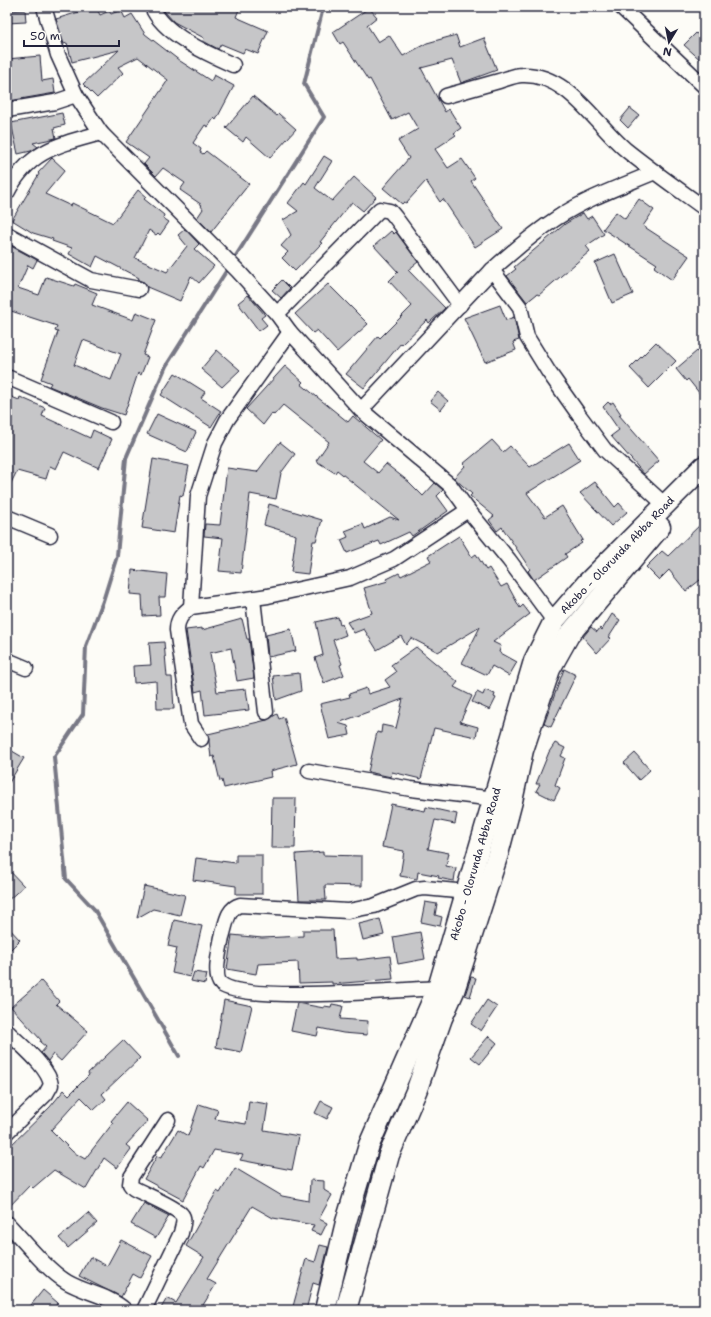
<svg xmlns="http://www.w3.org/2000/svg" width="711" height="1317" viewBox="0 0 711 1317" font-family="'Shantell Sans',sans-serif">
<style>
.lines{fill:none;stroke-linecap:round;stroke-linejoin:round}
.stream{stroke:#787885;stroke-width:4}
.building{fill:#c6c6c8;stroke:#22223b;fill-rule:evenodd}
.street-casing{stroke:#22223b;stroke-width:17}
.secondary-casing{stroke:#22223b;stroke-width:23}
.street{stroke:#fdfcf7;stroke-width:14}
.secondary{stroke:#fdfcf7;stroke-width:20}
.labels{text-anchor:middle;stroke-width:3.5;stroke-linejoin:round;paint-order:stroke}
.street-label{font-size:11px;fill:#22223b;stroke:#fdfcf7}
</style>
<rect width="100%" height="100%" fill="#fdfcf7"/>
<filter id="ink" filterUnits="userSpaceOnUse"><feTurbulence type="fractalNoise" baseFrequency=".025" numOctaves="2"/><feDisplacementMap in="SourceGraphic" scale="8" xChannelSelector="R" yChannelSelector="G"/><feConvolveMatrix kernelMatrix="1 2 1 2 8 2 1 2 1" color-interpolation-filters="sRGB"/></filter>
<g filter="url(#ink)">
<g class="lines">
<!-- stream -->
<path class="stream" d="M179 1056 94 909 66 879 54 757 83 714 86 646 103 601 117 556 126 458 166 366 324 117 304 84 322 12 326 7"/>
</g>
<!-- building -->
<g class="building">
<path d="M166 7H240L236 17 268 31 258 54 245 49 243 53 221 44 218 49 203 41 204 38 174 22 164 11Z"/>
<path d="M369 8 377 17 367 25 378 42 389 35 403 56 427 43 456 35 460 47 484 38 497 70 461 83 452 60 421 68 445 112 449 109 461 128 454 133 456 135 435 149 448 168 462 159 475 178 471 181 503 229 475 247 443 199 440 202 426 181 406 203 404 202 402 204 383 188 409 158 398 141 418 129 408 112 392 120 370 79 368 80 343 42 340 44 333 32Z"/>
<path d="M25 10 26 22 7 23V11Z"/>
<path d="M121 10 125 18 132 14 145 34 180 61 211 81 214 75 234 86 216 120 214 118 208 127 205 125 193 143 201 149 200 152 203 154 206 151 249 184 211 232 197 218 203 209 201 206 202 205 180 190 185 183 163 168 156 176 144 164 149 158 126 142 168 80 138 57 118 67 123 73 97 98 83 84 119 50 72 62 67 43 64 44 56 19 82 11H98L100 15 109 11 111 14Z"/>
<path d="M696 33 704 40V63L684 45Z"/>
<path d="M40 56 42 81 53 79 55 93 9 101 7 59Z"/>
<path d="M253 96 277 116 279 114 296 129 270 158 246 137 243 142 226 128Z"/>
<path d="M630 108 639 115 628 128 620 120Z"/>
<path d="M62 113 65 125 54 128 56 138 33 143 38 147 31 151 18 154 11 123Z"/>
<path d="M324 156 332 161 315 188 332 201 354 177 376 197 363 211 352 202 320 242 322 243 295 271 282 258 288 252 281 246 291 235 283 220 298 211 288 203 304 182 306 184Z"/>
<path d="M52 158 65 170 45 194 71 206 72 203 113 223 138 190 146 197 144 199 164 215 163 218 169 222 160 235 158 233 156 235 149 230 135 258 167 272 187 246 178 235 185 229 199 244 194 249 214 266 199 283 191 276 180 301 147 287 144 282 138 280 139 278 97 256 92 267 69 254 72 248 52 241 53 239 33 233 12 220 39 174 38 173Z"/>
<path d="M639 199 654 210 643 226 689 256 672 280 654 267 657 264 603 229 616 212 625 219Z"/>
<path d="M583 213 587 219 592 216 604 234 586 246 590 251 539 295 537 294 527 302 507 276 516 269 514 267 565 224Z"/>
<path d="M391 231 394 234 396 232 418 262 408 270 445 308 429 323 427 320 402 344 401 343 364 388 346 374 378 336 380 338 412 306 389 281 398 272 374 246Z"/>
<path d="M7 244 37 260 33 268 28 265 18 288 39 295 46 277 74 286 75 284 97 293 92 305 133 320 136 312 156 320 143 355 148 357 141 375 138 373 124 415 102 408 49 386 51 383 41 379 58 332 55 331 57 326 8 310 7 313ZM83 340 121 354 111 380 74 365Z"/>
<path d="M615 254 633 294 612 303 595 263Z"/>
<path d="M282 280 290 288 281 298 272 290Z"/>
<path d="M328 284 368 324 337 352 317 330 313 333 295 314Z"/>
<path d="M248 295 265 315 261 318 267 325 259 331 238 303Z"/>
<path d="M500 305 506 320 514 317 519 340 513 342 516 350 485 362 464 318Z"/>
<path d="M656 342 676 361 649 388 630 368Z"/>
<path d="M217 350 240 370 222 387 201 369Z"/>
<path d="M697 351 704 360V399L688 379 686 381 676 369Z"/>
<path d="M285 366 303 382 301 384 348 422 353 416 381 440 363 461 378 473 386 464 409 482 423 496 435 483 443 490 437 496 448 511 412 536 409 532 381 545 379 541 347 553 341 540 348 537 345 531 363 524 365 529 390 517 399 520 337 470 335 473 316 461 329 442 283 405 274 415 272 413 263 425 246 409Z"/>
<path d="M175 373 205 392 201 398 221 411 211 427 161 395Z"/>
<path d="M438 392 448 401 441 410 430 401Z"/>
<path d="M7 395 19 400 20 397 45 408 42 416 90 438 93 430 112 439 99 468 64 452 56 469 50 466 46 479 17 471 7 491Z"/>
<path d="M608 402 610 404 613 402 621 414 619 415 659 461 644 474 611 436 619 430 603 407Z"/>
<path d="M157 414 196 432 187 452 147 434Z"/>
<path d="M492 440 503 452 510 446 530 467 569 443 580 460 527 493 545 517 562 506 583 540 580 541 582 543 565 554 567 557 534 580 528 571 530 569 502 527 497 531 489 520 494 516 470 496 472 494 454 478 465 466 463 464Z"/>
<path d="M280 442 295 454 281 473 276 499 250 494 241 573 219 571 223 538 204 536 205 524 220 525 227 468 257 472Z"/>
<path d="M153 459 189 466 183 496 180 495 174 533 142 528Z"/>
<path d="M595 482 615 507 619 503 627 512 611 526 580 493Z"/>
<path d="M269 504 322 520 316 541H313L308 574 291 572 296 535 264 525Z"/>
<path d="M704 521V577L686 591 669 570 659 580 646 567 662 551 668 556Z"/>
<path d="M459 536 472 557 476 554 486 570 489 568 501 587 507 584 520 608 523 605 530 614 493 642 501 646 499 652 517 662 509 676 492 666 487 675 462 663 480 627 438 652 411 638 406 645 401 636 377 650 364 629 354 633 347 622 372 613 364 588 388 581 387 579 399 573 401 576 431 561 428 556Z"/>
<path d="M132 570 167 574 165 597H159L160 615 143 616 142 595 130 594Z"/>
<path d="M612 614 620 620 609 637 611 638 597 653 583 637 591 627 597 632 600 628 602 630Z"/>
<path d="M338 617 340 625 342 624 346 635 333 640 342 664 340 665 344 675 324 683 315 658 323 655 316 622Z"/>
<path d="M242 619 247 639H249L254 678 237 681 231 648 210 653 217 692 246 689 249 710 205 715 202 690 195 692 186 630 202 628V630Z"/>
<path d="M291 629 296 651 268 657 266 635Z"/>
<path d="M164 642 167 677H172L174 709H157L156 681 134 683 133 666 151 665 149 643Z"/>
<path d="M416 647 458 682 454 687 472 696 460 722 478 727 476 737 434 728 421 779 392 772 391 777 368 772 377 732 381 733 382 725 396 728 403 699 338 723 348 726 350 735 329 739 320 704 350 697 349 694 366 688 368 694 390 687 385 680 396 672 391 665Z"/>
<path d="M564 669 576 675 551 727 544 724Z"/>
<path d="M299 673 301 691 276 700 273 676Z"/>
<path d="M485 690 495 694 494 697 496 698 490 710 472 702 477 692 483 695Z"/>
<path d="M277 714 279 719 284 717 297 764 270 771 271 777 224 788 222 780 220 781 214 756 211 757 208 734 267 720Z"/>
<path d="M555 743 565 748 561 756 565 758 555 785 560 788 554 800 536 791 540 784H536L549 752Z"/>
<path d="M7 748 24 758 7 786Z"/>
<path d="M635 753 650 770 639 780 624 763Z"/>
<path d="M272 798H296L295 848H271Z"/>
<path d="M391 804 425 811 426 807 457 814 455 824 435 820 428 849 449 853 446 866 456 868 454 881 438 878 439 876 418 872 417 879 400 876 404 851 382 847Z"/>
<path d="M323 852V855L362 856V886L325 885 326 900H299L296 854Z"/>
<path d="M236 855H262V894H236V886L193 880 196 858 236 863Z"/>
<path d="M7 868 24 886 7 901Z"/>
<path d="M144 886 185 895 180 915 153 909 137 918Z"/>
<path d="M425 902 437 904 435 915 442 917 440 926 421 922Z"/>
<path d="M380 919 384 935 363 940 359 924Z"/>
<path d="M174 920 202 926 190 977 172 973 177 948 168 946Z"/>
<path d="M7 926 20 940 7 953Z"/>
<path d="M303 930H333L335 959 357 958V960L390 956 393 979 332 984V982L299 983 298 962 258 964 256 974 227 969 232 935 262 938 303 936Z"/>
<path d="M420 932 425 959 398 964 393 937Z"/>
<path d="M194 972 207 974 205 984 191 981Z"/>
<path d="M471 977 476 978 470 997 465 995Z"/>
<path d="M41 981 59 1001 56 1004 88 1031 61 1061 53 1054 48 1061 41 1053 46 1047 40 1042 41 1040 11 1007Z"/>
<path d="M224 1000 252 1006 241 1052 216 1047Z"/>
<path d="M487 1000 497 1007 481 1031 471 1024Z"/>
<path d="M297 1003 324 1008V1006L331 1007 332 1004 343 1006 340 1019 368 1021 367 1035 343 1033 319 1028 317 1036 291 1031Z"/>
<path d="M489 1036 497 1043 480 1064 471 1057Z"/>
<path d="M123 1040 140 1058 102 1094 106 1099 94 1110 81 1097 51 1130 73 1152 85 1159 113 1123 111 1121 127 1102 148 1121 126 1145 131 1149 117 1168 104 1158 86 1189 54 1170 33 1188 30 1185 7 1209V1149L50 1107 64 1090 69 1095 89 1075 88 1073Z"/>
<path d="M249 1101 268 1104 264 1130 299 1136 292 1170 240 1160 243 1155 214 1150 204 1168 201 1166 183 1200 144 1179 157 1156 161 1158 178 1130 188 1136 199 1104 218 1110 215 1119 246 1124Z"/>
<path d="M321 1101 333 1107 327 1119 315 1113Z"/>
<path d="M235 1168 282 1196 309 1201 310 1180 324 1181V1190L332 1195 319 1219 327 1223 321 1235 311 1231 314 1225 273 1218 252 1206 207 1279 216 1284 200 1310H160L167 1298 176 1303 204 1257 186 1246 217 1191 220 1193Z"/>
<path d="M144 1203 169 1216 156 1238 131 1224Z"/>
<path d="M88 1213 97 1223 68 1248 59 1238Z"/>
<path d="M121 1240 152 1256 140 1278 133 1274 121 1297 79 1276 90 1257 107 1266Z"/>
<path d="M320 1245 328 1247 319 1285 313 1283 306 1310H292L306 1259 315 1262Z"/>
<path d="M43 1290 58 1303 52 1310H27Z"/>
</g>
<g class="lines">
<defs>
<g id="street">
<path d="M44 7 58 55 76 95 101 133 238 271 277 314 290 332 361 410 450 485 468 510 509 560 554 621"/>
<path d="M152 7C163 34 208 54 233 65"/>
<path d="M621 7 704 86"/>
<path d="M446 96C464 91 481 86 499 81 506 79 515 75 522 75 568 73 595 124 626 150 651 170 678 189 704 208"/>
<path d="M7 110 55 102 76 95"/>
<path d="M7 193C29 150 58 145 101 133"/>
<path d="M7 234 91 280 139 289"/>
<path d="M492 270 520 307 527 337 548 371 579 415 605 450 665 505"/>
<path d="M277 314 380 209 390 211 395 217 460 305"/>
<path d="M7 377 111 422"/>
<path d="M361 410 492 270C513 251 534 233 557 218 587 198 622 186 655 172"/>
<path d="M7 517 50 535"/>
<path d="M253 599 266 712"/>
<path d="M191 607 198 496 215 443 227 420 290 332"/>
<path d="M7 660 26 668"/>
<path d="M201 739 191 724 177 630C177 619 182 614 191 607L268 596 350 578 394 559 468 510"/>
<path d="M309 771 411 789 495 799"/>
<path d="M438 988C402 990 244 1003 221 984 213 977 220 947 222 937 226 925 227 908 240 905L348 911 374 906 416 889 425 888 467 892"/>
<path d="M7 1031C20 1045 49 1067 51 1085L46 1094 7 1132"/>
<path d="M7 1223C24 1241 47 1270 67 1282 86 1293 108 1295 125 1310"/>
<path d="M144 1310 181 1233C182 1227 186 1219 181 1214 174 1206 144 1194 133 1188L130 1184 131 1177 168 1120"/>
</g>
<g id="secondary">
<path d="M325 1310 346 1222 369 1145 438 988 534 661 554 621 586 584 704 466"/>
<path d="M346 1310 389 1155 417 1089 442 1018 454 991 498 854 512 801 523 750 550 669 569 635 660 527"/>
</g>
</defs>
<!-- street casing -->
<use href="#street" class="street-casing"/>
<!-- secondary casing -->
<use href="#secondary" class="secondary-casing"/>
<!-- street -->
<use href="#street" class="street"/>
<!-- secondary -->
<use href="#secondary" class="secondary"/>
</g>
</g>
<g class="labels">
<!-- street labels -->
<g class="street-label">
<text transform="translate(617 555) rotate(-46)" y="4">Akobo - Olorunda Abba Road</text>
<text transform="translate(475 864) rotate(-74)" y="4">Akobo - Olorunda Abba Road</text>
</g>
</g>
<!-- margin -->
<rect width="711" height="1317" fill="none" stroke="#fdfcf7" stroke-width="24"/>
<rect x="12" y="12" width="687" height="1293" fill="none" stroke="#22223b" stroke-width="1.5" filter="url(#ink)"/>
<!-- north arrow -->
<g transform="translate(669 42) rotate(190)" stroke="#fdfcf7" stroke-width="3" paint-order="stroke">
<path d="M0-3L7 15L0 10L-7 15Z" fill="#22223b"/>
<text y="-6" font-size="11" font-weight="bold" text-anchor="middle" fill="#22223b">N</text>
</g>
<!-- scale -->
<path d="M24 40v6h95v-6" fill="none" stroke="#22223b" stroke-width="2"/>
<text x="30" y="40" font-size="12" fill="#22223b" stroke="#fdfcf7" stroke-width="3" paint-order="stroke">50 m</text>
</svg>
